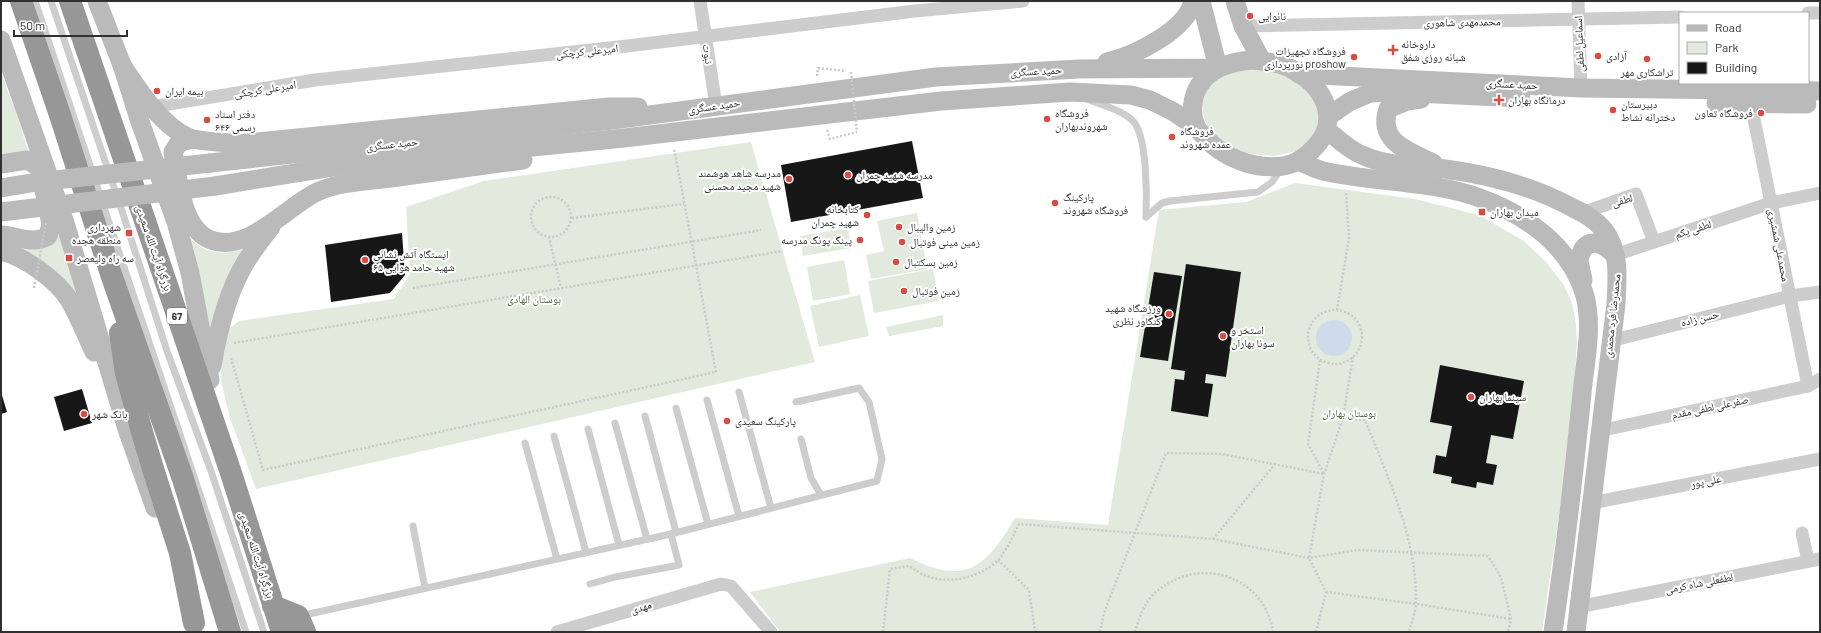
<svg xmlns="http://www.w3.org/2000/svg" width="1821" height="633" viewBox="0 0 1821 633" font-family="Barlow,'Noto Naskh Arabic',sans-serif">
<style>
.green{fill:#e2e9dd}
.water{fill:#cedbea}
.building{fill:#171717}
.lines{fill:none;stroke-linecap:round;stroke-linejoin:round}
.path{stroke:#cacaca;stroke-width:2.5;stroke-dasharray:2 2;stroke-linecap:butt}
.lane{stroke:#cdcdcd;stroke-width:7}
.street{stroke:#cdcdcd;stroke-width:13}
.secondary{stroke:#bababa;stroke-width:19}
.highway{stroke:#979797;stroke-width:22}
.path-bridge{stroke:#cacaca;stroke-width:2.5;stroke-dasharray:2 2;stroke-linecap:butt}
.secondary-bridge{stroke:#bababa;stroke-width:19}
.poi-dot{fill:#d74d43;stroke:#fff;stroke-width:1.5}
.labels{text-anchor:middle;stroke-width:4;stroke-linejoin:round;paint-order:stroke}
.shield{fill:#fff;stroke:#6e6e6e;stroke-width:1}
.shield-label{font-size:10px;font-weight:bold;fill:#303030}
.poi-label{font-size:11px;fill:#303030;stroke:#fff;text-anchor:start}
.street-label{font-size:11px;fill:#303030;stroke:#fff}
.park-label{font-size:11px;fill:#4e6941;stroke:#fff}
</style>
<rect width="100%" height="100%" fill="#fff"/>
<!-- green -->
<g class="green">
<path d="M1257 68 1278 71 1298 81 1313 96 1320 109 1316 134 1297 151 1274 156 1251 154 1236 150 1226 145 1209 129 1204 117 1202 105 1209 85 1219 77 1234 71Z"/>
<path d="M1 71 12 103 14 105 28 151 1 155Z"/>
<path d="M751 142 815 362 256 489 230 418 221 381 220 355 224 333 239 321 394 299 410 274 406 207 484 181Z"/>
<path d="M1295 183 1415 199 1479 215 1524 241 1546 262 1564 285 1572 303 1576 324 1577 342 1571 431 1542 632H780L750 592 910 558C966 586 986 567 1015 518L1108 525 1159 210 1246 202Z"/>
<path d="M917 213 927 269 871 279 866 255 884 251 877 221Z"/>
<path d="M848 228 851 248 803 256 800 236Z"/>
<path d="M183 229C200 254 219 256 247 249L209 344Z"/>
<path d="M58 233 87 315 5 240Z"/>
<path d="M844 260 850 294 813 301 807 267Z"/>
<path d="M933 269 939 301 874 313 868 281Z"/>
<path d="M860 295 869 336 819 347 810 306Z"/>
<path d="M943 315V326L889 336 886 327Z"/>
</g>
<!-- water -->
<circle class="water" cx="1334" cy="338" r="18"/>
<!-- building -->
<g class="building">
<path d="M912 141 923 198 791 222 781 165Z"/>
<path d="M402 233 405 275 390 293 331 302 325 245Z"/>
<path d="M1186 264 1241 272 1226 377 1206 374 1205 383 1213 384 1208 417 1171 411 1175 379 1184 380 1185 371 1171 369Z"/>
<path d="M1154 272 1182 276 1168 361 1140 357Z"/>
<path d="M1440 365 1524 381 1513 439 1491 435 1486 463 1497 465 1493 485 1477 482 1476 488 1451 483 1452 477 1433 473 1436 455 1446 457 1452 426 1430 422Z"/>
<path d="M82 389 92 423 64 431 54 397Z"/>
<path d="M1 392 7 412 1 414Z"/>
</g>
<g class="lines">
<!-- path -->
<g class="path">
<path d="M817 76 818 68 846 71"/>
<path d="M827 130 830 139 857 132"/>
<circle cx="551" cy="217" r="20"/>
<path d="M572 218 684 204"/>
<path d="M549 237 561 288"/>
<path d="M413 288 761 230"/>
<path d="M1337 310 1349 238 1346 192"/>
<circle cx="1335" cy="337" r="27"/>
<path d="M234 343 783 251"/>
<path d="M231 358 263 470 716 372 674 148"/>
<path d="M1320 360 1308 444 1324 474"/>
<path d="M1343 418 1365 420C1388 477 1417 539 1416 602 1416 612 1411 623 1409 632"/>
<path d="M1213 539 1275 464"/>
<path d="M998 560 1029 590 1035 632"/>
<path d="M1326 592 1417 604 1511 619"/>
<path d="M883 632 890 569 909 566C913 568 917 572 922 574 945 586 982 578 999 559 1008 548 1013 536 1019 524L1213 539 1309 558 1357 550 1488 556 1501 577 1511 619 1508 632"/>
<path d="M1100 632 1104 613 1166 453 1222 454 1324 474"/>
<path d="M1135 632C1139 619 1143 604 1154 594 1196 554 1264 574 1273 632"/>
<path d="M1316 632 1326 592 1309 558 1324 474 1343 418 1353 357"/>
</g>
<!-- lane -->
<g class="lane">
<path d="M35 1 246 632"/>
<path d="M51 1 124 217 167 351 211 471 264 632"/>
<path d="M1089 100C1102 105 1122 110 1133 121 1147 135 1147 196 1146 217"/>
<path d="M1146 217 1162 203 1170 201 1258 192 1272 182 1280 170"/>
<path d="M739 392 771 508"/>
<path d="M707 400 739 516"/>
<path d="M676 408 708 524"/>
<path d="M645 416 676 532"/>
<path d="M615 423 647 539"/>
<path d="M588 429 619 545"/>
<path d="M554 436 586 552"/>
<path d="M801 439 811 478 821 495"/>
<path d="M525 443 557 559"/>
<path d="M413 526 425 588"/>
<path d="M590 584 615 577 679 565 671 534"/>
<path d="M300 616 671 534 877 481 882 459 869 402 859 388 796 402"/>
</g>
<!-- street -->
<g class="street">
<path d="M700 1 716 106"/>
<path d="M1578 1 1581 88"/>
<path d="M1808 13H1820"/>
<path d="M1243 26 1680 17"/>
<path d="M1751 104 1808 386"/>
<path d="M151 107 315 80 627 46 915 11 1023 1"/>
<path d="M1582 213 1636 194 1654 242"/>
<path d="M1615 255 1771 203 1820 193"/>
<path d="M1610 341 1790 296 1820 292"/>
<path d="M1599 431 1808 386 1820 379"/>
<path d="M1591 503 1820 459"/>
<path d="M1802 533 1808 561"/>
<path d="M1578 607 1820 559"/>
<path d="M557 632 721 584 731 586 771 632"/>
</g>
<!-- secondary -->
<g class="secondary">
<path d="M97 1 122 65 139 119 176 222 190 273 210 380"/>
<path d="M1235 1 1243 26 1262 61"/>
<path d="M1 40 65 223 127 429 155 508"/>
<path d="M1251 60C1266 61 1283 63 1295 71 1325 88 1341 121 1314 148 1306 157 1295 164 1283 166 1255 170 1222 158 1204 136 1201 133 1198 130 1196 127 1187 104 1196 79 1219 68 1229 63 1241 61 1251 60Z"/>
<path d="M1107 62C1134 56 1187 30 1193 1"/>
<path d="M122 65C138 89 162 127 190 138 201 142 226 142 238 144L609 107H638"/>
<path d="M1299 74 1581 88 1820 91"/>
<path d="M1421 99 1407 101 1388 109C1377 142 1409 151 1433 163"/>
<path d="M1716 103 1807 104"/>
<path d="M1329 116 1349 102 1370 93 1394 92 1521 98"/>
<path d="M1327 130C1338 139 1349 150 1362 155 1388 167 1418 165 1445 169 1490 175 1533 186 1573 208 1586 214 1600 222 1608 236 1620 257 1617 281 1616 304L1576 632"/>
<path d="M191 139 179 143 173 152C179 180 181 232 214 241 250 251 286 207 317 192 338 182 368 181 391 178 435 172 479 166 523 160"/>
<path d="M1298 161C1306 164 1315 169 1323 171 1375 183 1430 180 1480 198 1526 215 1571 246 1585 296 1593 327 1585 362 1582 393 1574 473 1565 553 1553 632"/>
<path d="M210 163 612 120 936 77 1079 69 1218 68 1201 1"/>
<path d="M1 164 27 160 39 167 51 224 48 236C34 245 17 236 1 235"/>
<path d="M215 186 339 166 624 138 941 101 1070 92 1131 95 1150 100 1174 112 1197 128"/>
<path d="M1 188 37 182"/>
<path d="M1 212 43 207"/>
<path d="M1 251C25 257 57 280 70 301 79 317 86 335 94 352"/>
<path d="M1583 280C1582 274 1580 267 1579 261 1579 257 1581 253 1583 249 1592 236 1607 247 1615 255"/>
<path d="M212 366C218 330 229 285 251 254 257 245 264 236 271 227"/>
</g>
<!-- highway -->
<g class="highway">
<path d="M21 1 60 115 111 274 183 479 230 632"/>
<path d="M70 1 230 470 282 632"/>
<path d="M120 333 126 373 142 432 154 472 180 553 194 623"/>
<path d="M273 606 298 616 305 632"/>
</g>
<!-- path-bridge -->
<g class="path-bridge">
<path d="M851 72 857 132"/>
<path d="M34 288 46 223"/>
</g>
<!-- secondary-bridge -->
<g class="secondary-bridge">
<path d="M37 182 210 163"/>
<path d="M43 207 215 186"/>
</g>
</g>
<!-- markers -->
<g class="poi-dot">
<circle cx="1250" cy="16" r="4"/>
<path d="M1391 44h4v4h4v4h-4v4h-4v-4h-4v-4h4z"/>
<circle cx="1598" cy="56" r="4"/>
<circle cx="1354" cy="57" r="4"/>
<circle cx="1647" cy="59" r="4"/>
<circle cx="157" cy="91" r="4"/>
<path d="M1497 94h4v4h4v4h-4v4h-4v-4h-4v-4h4z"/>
<circle cx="1613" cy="110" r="4"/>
<circle cx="1761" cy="113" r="4"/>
<circle cx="1047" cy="119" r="4"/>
<circle cx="207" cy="120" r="4"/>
<circle cx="1172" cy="137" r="4"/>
<circle cx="848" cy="175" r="4"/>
<circle cx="789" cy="179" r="4"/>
<circle cx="1055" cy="203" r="4"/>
<rect x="1478" y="208" width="8" height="8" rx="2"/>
<circle cx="867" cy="215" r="4"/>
<circle cx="899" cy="227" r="4"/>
<rect x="125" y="229" width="8" height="8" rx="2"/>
<circle cx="860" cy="240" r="4"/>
<circle cx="902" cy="242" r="4"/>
<rect x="65" y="254" width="8" height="8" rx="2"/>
<circle cx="365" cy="260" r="4"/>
<circle cx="896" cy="262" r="4"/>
<circle cx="904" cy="291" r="4"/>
<circle cx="1169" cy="314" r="4"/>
<circle cx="1223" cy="336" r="4"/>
<circle cx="1471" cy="397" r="4"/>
<circle cx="84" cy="414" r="4"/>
<circle cx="727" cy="421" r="4"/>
</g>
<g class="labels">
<!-- shield labels -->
<rect class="shield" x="167" y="308" width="20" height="16" rx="3"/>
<g class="shield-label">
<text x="177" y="320">67</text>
</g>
<!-- poi labels -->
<g class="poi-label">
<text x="1258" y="20">نانوایی</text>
<text x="1401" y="48">داروخانه<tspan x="1401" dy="13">شبانه روزی شفق</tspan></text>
<text x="1346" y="55" text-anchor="end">فروشگاه تجهیزات<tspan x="1346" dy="13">نورپردازی proshow</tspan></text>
<text x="1606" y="60">آزادی</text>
<text x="1647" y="76" text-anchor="middle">تراشکاری مهر</text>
<text x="165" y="95">بیمه ایران</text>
<text x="1508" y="104">درمانگاه بهاران</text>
<text x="1621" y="108">دبیرستان<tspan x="1621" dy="13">دخترانه نشاط</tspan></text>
<text x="1055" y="117">فروشگاه<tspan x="1055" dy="13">شهروندبهاران</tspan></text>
<text x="1753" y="117" text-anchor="end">فروشگاه تعاون</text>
<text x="215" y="118">دفتر اسناد<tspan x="215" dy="13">رسمی ۶۴۶</tspan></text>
<text x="1180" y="135">فروشگاه<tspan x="1180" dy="13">عمده شهروند</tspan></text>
<text x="781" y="177" text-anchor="end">مدرسه شاهد هوشمند<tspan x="781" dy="13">شهید مجید محسنی</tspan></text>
<text x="856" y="179">مدرسه شهید چمران</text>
<text x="1063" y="201">پارکینگ<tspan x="1063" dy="13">فروشگاه شهروند</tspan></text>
<text x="859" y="213" text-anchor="end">کتابخانه<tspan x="859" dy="13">شهید چمران</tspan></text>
<text x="1490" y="216">میدان بهاران</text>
<text x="121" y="231" text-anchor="end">شهرداری<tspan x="121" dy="13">منطقه هجده</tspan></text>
<text x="907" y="231">زمین والیبال</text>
<text x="852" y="244" text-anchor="end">پینگ پونگ مدرسه</text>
<text x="910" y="246">زمین مینی فوتبال</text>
<text x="373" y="258">ایستگاه آتش نشانی<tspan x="373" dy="13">۶۵ شهید حامد هوایی</tspan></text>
<text x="77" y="262">سه راه ولیعصر</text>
<text x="904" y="266">زمین بسکتبال</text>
<text x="912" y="295">زمین فوتبال</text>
<text x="1161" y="312" text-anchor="end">ورزشگاه شهید<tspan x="1161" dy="13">کنگاور نظری</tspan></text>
<text x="1231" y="334">استخر و<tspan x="1231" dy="13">سونا بهاران</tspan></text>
<text x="1479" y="401">سینما بهاران</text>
<text x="92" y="418">بانک شهر</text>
<text x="735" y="425">پارکینگ سعیدی</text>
</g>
<!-- street labels -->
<g class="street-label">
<text transform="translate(1462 22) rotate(-1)" y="4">محمدمهدی شاهوری</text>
<text transform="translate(1579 44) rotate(-92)" y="4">اسماعیل لطفی</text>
<text transform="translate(587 51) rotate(-6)" y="4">امیرعلی کرچکی</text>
<text transform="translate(708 54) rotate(82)" y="4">نبوت</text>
<text transform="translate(1036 71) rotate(-3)" y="4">حمید عسگری</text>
<text transform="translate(1512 84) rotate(3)" y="4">حمید عسگری</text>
<text transform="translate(265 89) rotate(-9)" y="4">امیرعلی کرچکی</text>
<text transform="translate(714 106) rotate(-8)" y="4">حمید عسگری</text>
<text transform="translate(392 144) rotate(-6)" y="4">حمید عسگری</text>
<text transform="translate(1622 200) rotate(-17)" y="4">لطفی</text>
<text transform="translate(1693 229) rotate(-18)" y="4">لطفی یکم</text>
<text transform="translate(1779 245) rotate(79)" y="4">محمدعلی شمشیری</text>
<text transform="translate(154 248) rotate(71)" y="4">بزرگراه آیت الله سعیدی</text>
<text transform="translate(1612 316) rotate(-84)" y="4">محمدرضا فرد محمدی</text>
<text transform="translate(1700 318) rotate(-14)" y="4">حسن زاده</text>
<text transform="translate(1710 407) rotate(-12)" y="4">صفرعلی لطفی مقدم</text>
<text transform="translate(1706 481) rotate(-11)" y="4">علی پور</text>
<text transform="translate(257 555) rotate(72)" y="4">بزرگراه آیت الله سعیدی</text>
<text transform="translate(1699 583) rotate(-11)" y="4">لطفعلی شاه کرمی</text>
<text transform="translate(641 607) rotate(-16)" y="4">مهدی</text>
</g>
<!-- park labels -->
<g class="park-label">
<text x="534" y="303">بوستان الهادی</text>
<text x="1349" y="417">بوستان بهاران</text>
</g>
</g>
<!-- border -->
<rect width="1821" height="633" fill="none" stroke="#303030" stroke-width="4"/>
<!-- legend -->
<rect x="1679" y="12" width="130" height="72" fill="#ffffff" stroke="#acacac"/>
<rect x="1687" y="25" width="20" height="6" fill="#bababa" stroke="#acacac"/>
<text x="1715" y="32" font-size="12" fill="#303030">Road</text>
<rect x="1687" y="42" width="20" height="12" fill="#e2e9dd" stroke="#acacac"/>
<text x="1715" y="52" font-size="12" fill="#303030">Park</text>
<rect x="1687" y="62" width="20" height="12" fill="#171717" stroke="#acacac"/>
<text x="1715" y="72" font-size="12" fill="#303030">Building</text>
<!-- scale -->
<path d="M14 30v6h113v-6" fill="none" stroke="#303030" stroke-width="2"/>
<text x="20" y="30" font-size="12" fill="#303030" stroke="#ffffff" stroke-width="3" paint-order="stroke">50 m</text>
</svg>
